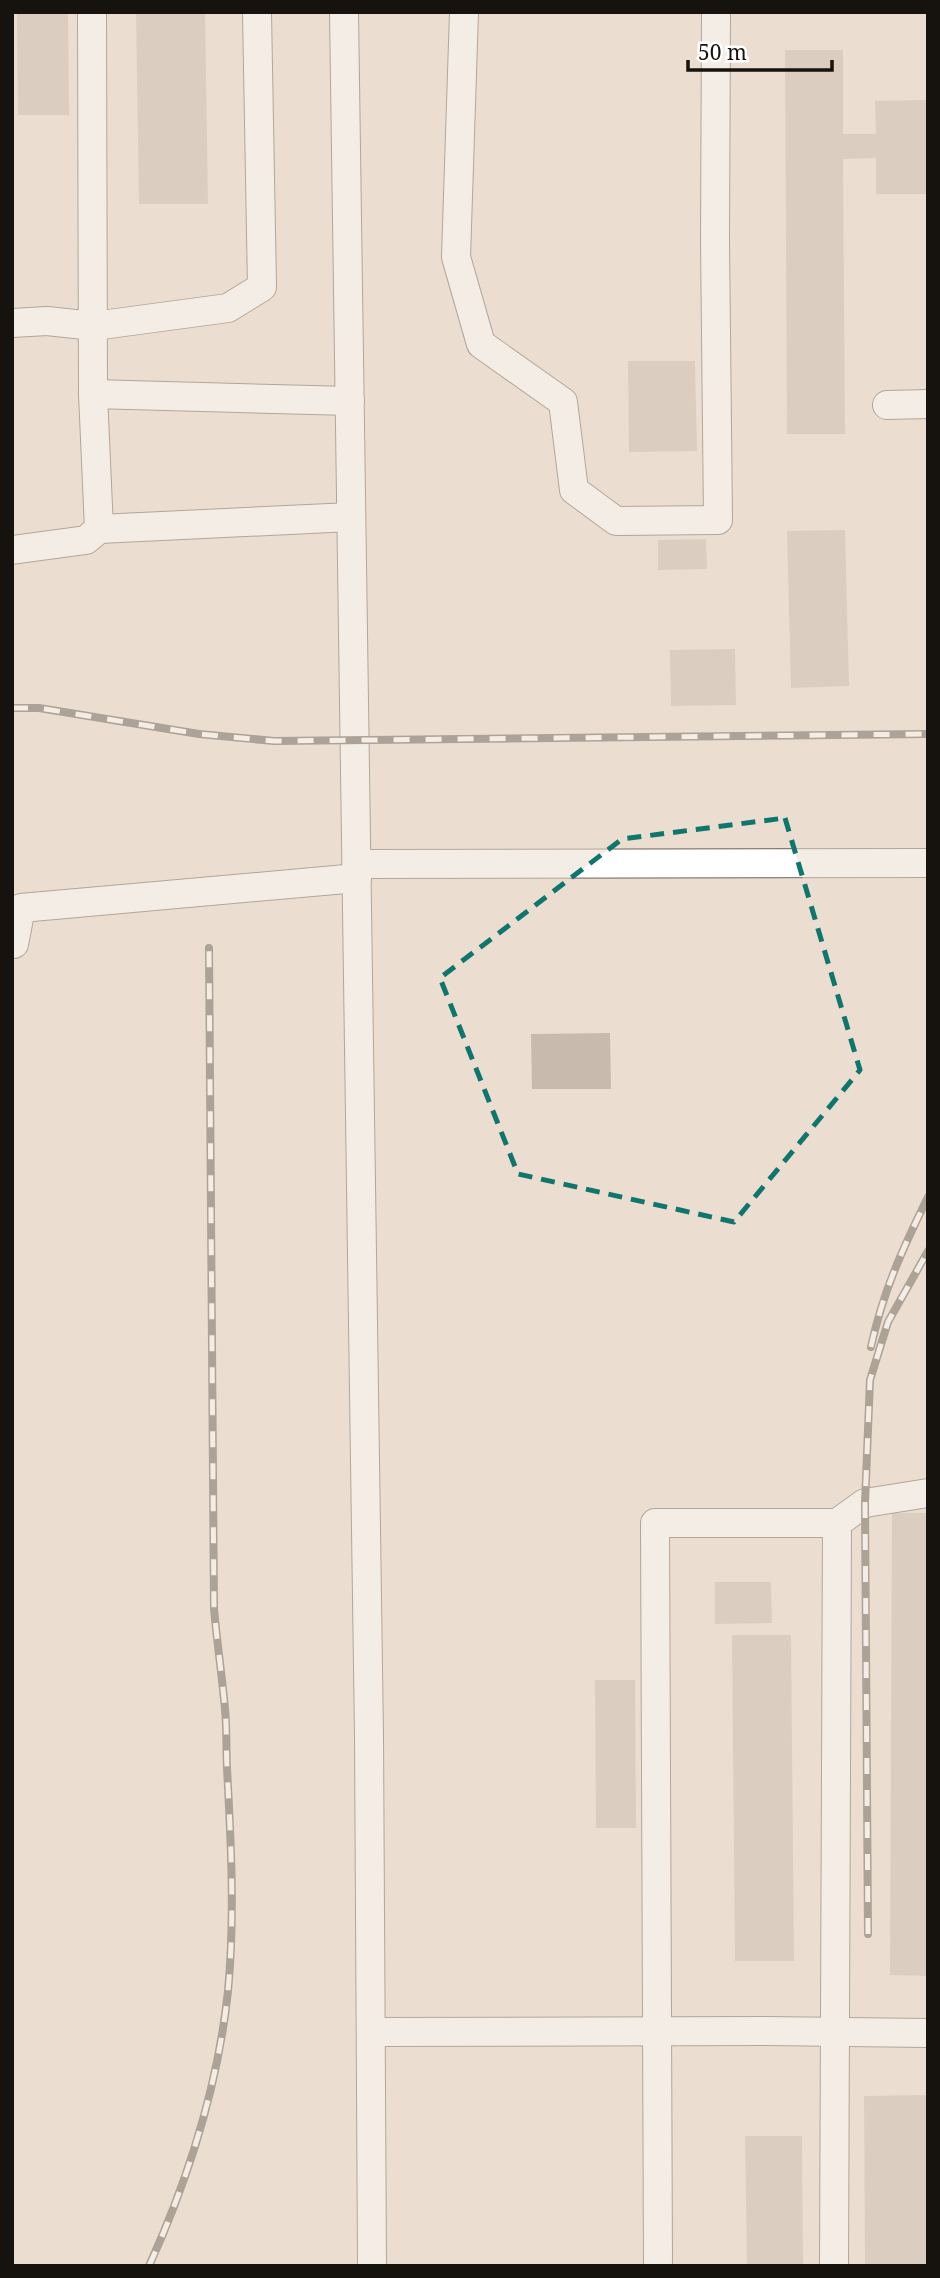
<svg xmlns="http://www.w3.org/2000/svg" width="940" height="2278" viewBox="0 0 940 2278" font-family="'Noto Serif',serif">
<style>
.building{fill:#c8bbad}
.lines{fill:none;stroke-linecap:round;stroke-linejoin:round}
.minor-casing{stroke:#6d6255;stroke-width:30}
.minor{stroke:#fff;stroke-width:28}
.rail-casing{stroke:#605950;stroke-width:8}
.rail{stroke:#fff;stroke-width:5;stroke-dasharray:16;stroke-linecap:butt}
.marked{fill:none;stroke:#0f766e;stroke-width:5;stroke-dasharray:14 9;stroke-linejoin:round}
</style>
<rect width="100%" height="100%" fill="#ebded0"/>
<!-- building -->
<g class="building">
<path d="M17 12H68L69 115H18Z"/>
<path d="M136 12H205L208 204H139Z"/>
<path d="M785 50H843V134H876L875 101 928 100V194H876V158L843 159 845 434H787Z"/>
<path d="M628 361H695L697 451 629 452Z"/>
<path d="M845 530 849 686 791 688 787 531Z"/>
<path d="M706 539 707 569 658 570V540Z"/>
<path d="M735 649 736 705 671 706 670 650Z"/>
<path d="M610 1033 611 1089H532L531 1034Z"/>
<path d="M892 1513H928V1976L890 1975Z"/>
<path d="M715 1582H771L772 1623 715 1624Z"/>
<path d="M732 1635H791L794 1961H735Z"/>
<path d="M595 1680H635L636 1828H596Z"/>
<path d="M928 2095V2266H865L864 2096Z"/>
<path d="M745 2136H802L803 2266H747Z"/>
</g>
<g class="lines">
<defs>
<g id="minor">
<path d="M92 12 93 394"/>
<path d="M344 12 369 1736 372 2266"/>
<path d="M464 12 456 257 481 344 563 402 574 490 616 521 718 520 715 241 716 12"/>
<path d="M12 323 47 321 94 326 228 308 262 287 257 12"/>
<path d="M350 401 93 394 99 529 351 517"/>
<path d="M887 405 928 404"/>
<path d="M12 550 86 540 99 529"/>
<path d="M357 864 928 863"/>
<path d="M14 944 21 908 357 878"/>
<path d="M371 2032 765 2031 928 2033"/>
<path d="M658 2266 655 1523H837"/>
<path d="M834 2266 837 1523 865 1503 928 1493"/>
</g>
</defs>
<!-- minor casing -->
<use href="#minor" class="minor-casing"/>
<!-- minor -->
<use href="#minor" class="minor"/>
<defs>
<g id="rail">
<path d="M12 708H39L199 734 274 741 928 734"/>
<path d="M871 1347C883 1291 903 1248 928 1197"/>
<path d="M868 1934 865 1503 870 1380 888 1322 928 1251"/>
<path d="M149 2266C188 2180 218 2085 228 1991 235 1917 231 1842 227 1768 226 1748 227 1729 225 1709 222 1676 217 1642 214 1609L209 948"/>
</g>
</defs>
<!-- rail casing -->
<use href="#rail" class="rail-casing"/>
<!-- rail -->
<use href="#rail" class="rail"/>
</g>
<!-- marked area -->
<path d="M0 0H940V2278H0ZM785 818 860 1070 734 1222 518 1174 440 978 622 839Z" fill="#ebded0" fill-opacity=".55" fill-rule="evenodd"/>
<path class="marked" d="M785 818 860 1070 734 1222 518 1174 440 978 622 839Z"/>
<!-- border -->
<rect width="940" height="2278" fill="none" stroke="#16120d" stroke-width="28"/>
<!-- scale -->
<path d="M688 60v10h144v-10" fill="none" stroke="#16120d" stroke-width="3.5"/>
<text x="698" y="60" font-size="21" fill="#16120d" stroke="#ffffff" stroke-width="5" paint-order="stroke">50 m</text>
</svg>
